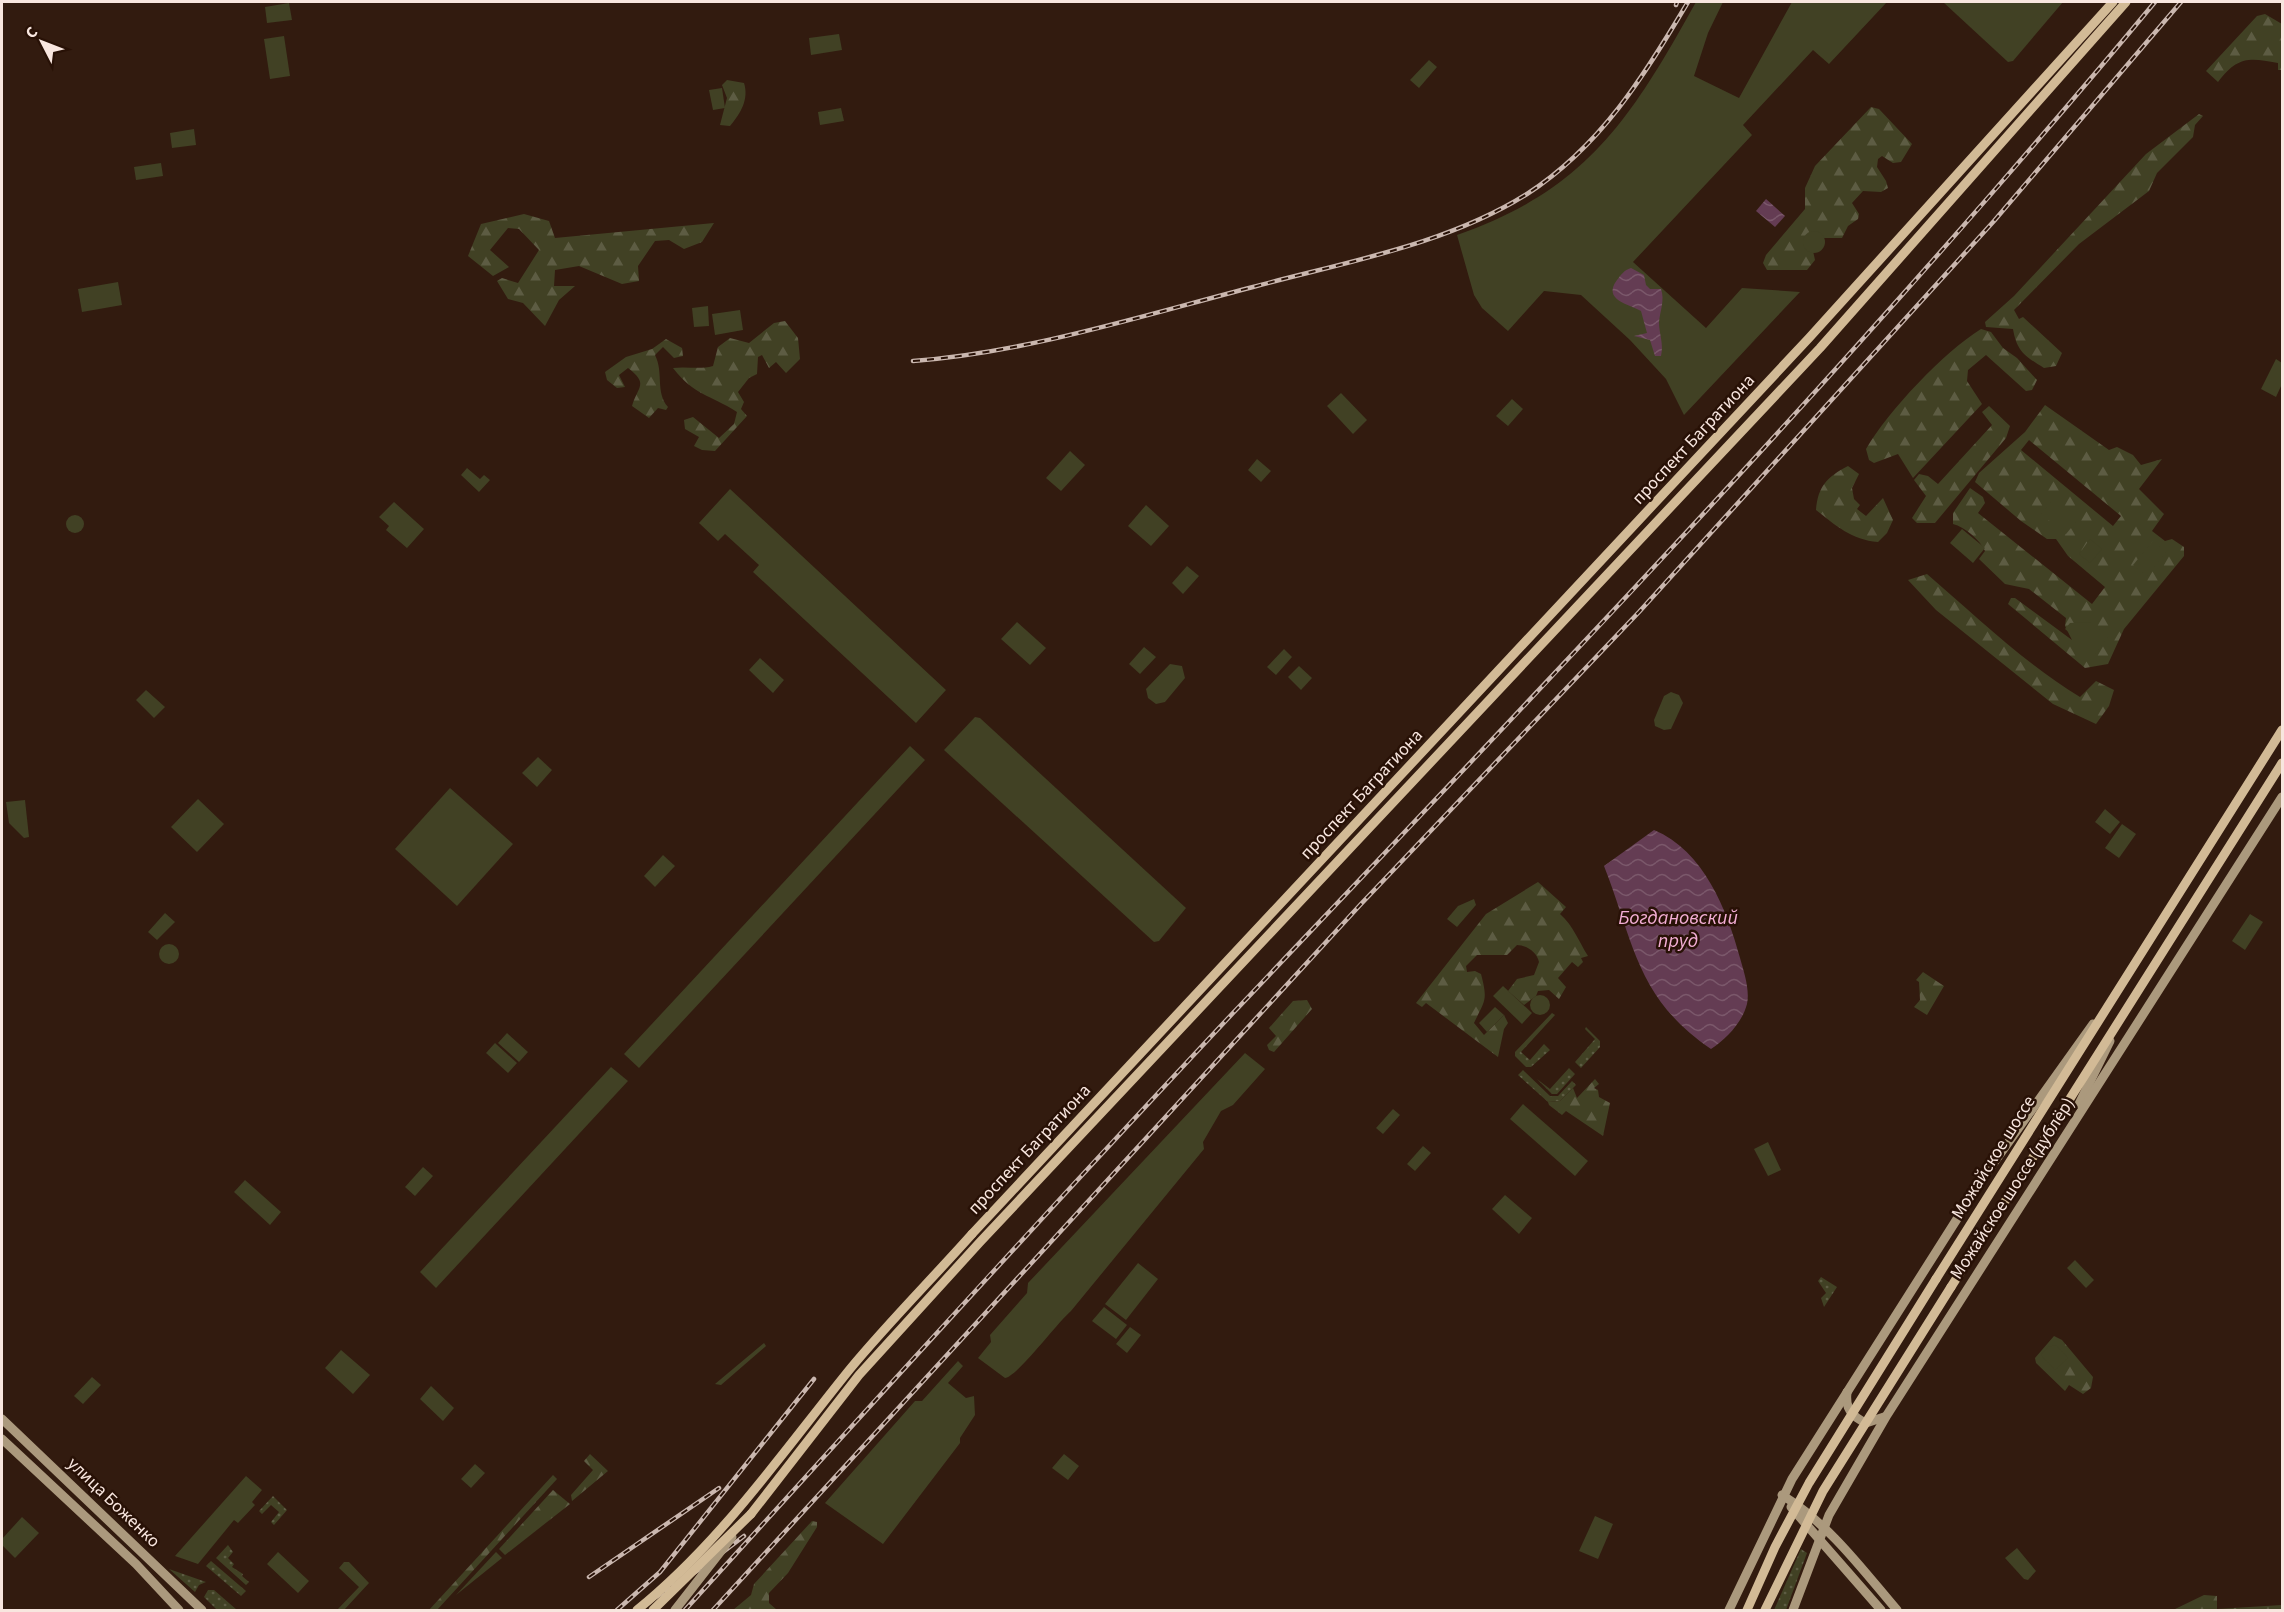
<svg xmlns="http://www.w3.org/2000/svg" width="2284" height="1612" viewBox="0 0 2284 1612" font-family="'Source Sans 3',sans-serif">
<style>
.grass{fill:url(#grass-dots)}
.forest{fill:url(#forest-firs);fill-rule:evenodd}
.park{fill:#414124}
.water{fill:url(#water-waves)}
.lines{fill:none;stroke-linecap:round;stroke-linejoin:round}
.secondary{stroke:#ab997d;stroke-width:9}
.primary{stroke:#d2ba96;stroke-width:9}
.rail-casing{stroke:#cab7af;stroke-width:4.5}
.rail{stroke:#281106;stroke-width:2;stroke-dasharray:7;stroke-linecap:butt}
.secondary-bridge{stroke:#ab997d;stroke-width:9}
.primary-bridge{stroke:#d2ba96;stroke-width:9}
.labels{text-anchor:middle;stroke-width:5;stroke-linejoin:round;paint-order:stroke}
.street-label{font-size:18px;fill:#f8e6df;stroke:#281106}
.water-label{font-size:20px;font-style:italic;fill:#f3aed5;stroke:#281106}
</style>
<defs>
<pattern id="grass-dots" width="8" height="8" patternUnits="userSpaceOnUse" patternTransform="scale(1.5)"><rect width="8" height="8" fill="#414124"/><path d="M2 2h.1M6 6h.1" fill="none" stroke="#5d5c43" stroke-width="1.8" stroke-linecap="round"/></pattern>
<pattern id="forest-firs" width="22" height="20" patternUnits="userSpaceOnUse" patternTransform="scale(1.5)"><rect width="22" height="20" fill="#414124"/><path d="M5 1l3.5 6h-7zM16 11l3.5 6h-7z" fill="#5d5c43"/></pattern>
<pattern id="water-waves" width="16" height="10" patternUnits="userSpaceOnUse" patternTransform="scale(1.5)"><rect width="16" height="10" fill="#643c53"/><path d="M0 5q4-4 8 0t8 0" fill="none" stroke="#7b586b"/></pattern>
</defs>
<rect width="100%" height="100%" fill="#321b0f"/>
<!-- grass -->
<g class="grass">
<path d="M1552 1013 1555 1015 1521 1052 1530 1060 1544 1044 1550 1050 1531 1067H1526L1515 1056V1052Z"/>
<path d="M1586 1027 1600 1041V1047L1581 1068 1575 1062 1595 1039 1585 1029Z"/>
<path d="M1569 1068 1575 1074 1557 1094H1552L1537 1079 1550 1089Z"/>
<path d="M1523 1070 1550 1096H1558L1572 1081 1576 1085 1560 1101 1548 1102 1518 1075Z"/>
<path d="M1821 1277 1837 1287 1824 1307 1821 1298 1826 1293 1818 1281Z"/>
<path d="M273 1496 287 1510 274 1525 271 1522 279 1512 271 1505 262 1514 259 1511Z"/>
<path d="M228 1545 233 1552 228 1558 234 1564 232 1567 243 1574 242 1576 249 1582 246 1585 216 1558Z"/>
<path d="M1801 1549 1807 1553 1786 1610H1774Z"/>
<path d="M211 1561 246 1591 241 1596 206 1566Z"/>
<path d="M169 1569 206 1582 199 1585 195 1592Z"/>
<path d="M208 1590H214L237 1610H217L204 1597Z"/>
</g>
<!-- forest -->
<g class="forest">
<path d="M2265 14 2282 24V70H2278V63C2248 57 2237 57 2218 82L2206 71 2257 16Z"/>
<path d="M727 80 744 83C749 99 741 113 730 126L720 125 727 98 722 85Z"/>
<path d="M1871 107 1879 109 1912 144 1901 162 1893 163 1882 156 1878 159 1877 167 1886 181 1888 188 1881 192 1863 191 1852 203 1859 214 1858 219 1848 226 1842 238H1823L1813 251 1815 260 1807 270H1767L1763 263 1766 255 1805 209V188L1815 166Z"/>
<path d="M2199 114 2203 116 2195 125 2193 137 2157 173 2149 191 2079 244 2014 310 2019 319 2023 317 2062 353 2056 366 2044 368C2025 356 2017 352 2013 329L1986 327 1985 322 2014 296 2146 154Z"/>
<path d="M524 214 549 221 555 238 714 223 702 242 684 249 669 240 655 241 638 266 639 281 622 284 579 266 555 270 554 286H575L559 300 545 326 523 303 508 299 497 281 502 278 518 283 539 250 519 229 508 228 490 250 509 267 493 276 468 256 481 224Z"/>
<path d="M785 321 798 338 800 359 786 373 776 362 769 368 762 355 758 357 757 374 749 378 738 392 744 402 741 409 747 416 715 451 702 450 694 446 699 437 685 429 684 420 693 417 719 438 734 424 737 412C709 394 695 396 673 368 688 366 699 370 713 366L718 347 730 338 749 343 774 323Z"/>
<path d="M1981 329 1991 332 2003 348 2017 358 2037 380 2032 390 2026 391 1986 355 1968 370 1967 381 1982 404 1913 478 1898 454 1874 463 1869 460 1866 449C1888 411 1944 352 1981 329Z"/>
<path d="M666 339 682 348 683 356 674 358 663 347 655 355C664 373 655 392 668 407L666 410 658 408 649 418 632 406C638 386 649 384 628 368L619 375 625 387 617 388 607 380 605 372 626 357 652 349Z"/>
<path d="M2045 405 2109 450 2117 447 2133 455 2141 465 2162 459 2139 489 2164 514 2152 531 2165 541 2172 539 2184 547V556L2124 629 2108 664 2085 668 2008 604 2011 598H2015L2072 640 2065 626 2066 618 2029 589 2005 584 1979 559 1985 551C1980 540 1965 527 1953 524V513L1970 488 1983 497 1985 503 1978 513 2092 604 2105 587 2068 556 2056 539H2047L2021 521 1975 482 1979 473 2025 432ZM2029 440 2121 516 2113 526 2021 450Z"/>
<path d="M1989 406 2010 426 2006 438 1935 523H1917L1912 518 1926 496 1914 480 1919 474 1928 476 1938 484 1992 425 1982 412Z"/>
<path d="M1848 466 1859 474 1852 488 1854 499 1860 505 1857 509 1866 516 1883 498 1893 520 1887 533 1878 542C1852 540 1835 525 1816 510 1818 486 1827 477 1848 466Z"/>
<path d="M1927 574C1976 616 2024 663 2080 697L2096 681 2114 690 2109 706 2096 724 2053 704 1936 610 1908 580Z"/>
<path d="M1538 882 1566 907 1560 914C1573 925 1579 942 1588 956L1581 958 1583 962 1578 967 1572 962 1558 978 1566 987 1559 999 1549 990 1538 991 1536 996 1524 1005 1508 991 1517 979 1534 975 1539 962C1537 952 1526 945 1517 945L1507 955H1477L1466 966 1467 972 1475 971 1481 974C1488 1001 1485 1000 1474 1023L1484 1035 1504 1015 1508 1023 1504 1029 1498 1057 1426 1003 1422 1007 1416 1003 1486 914Z"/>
<path d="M1923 972 1944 986 1927 1015 1914 1007 1920 1000 1919 982 1916 980Z"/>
<path d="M1307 1000 1312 1009 1274 1052 1269 1050 1267 1045 1276 1036 1269 1028 1293 1001Z"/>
<path d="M1595 1079 1599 1084 1594 1088 1598 1090 1599 1097 1610 1103 1603 1136 1566 1111 1562 1115 1549 1105 1548 1102 1560 1101 1573 1088 1577 1098Z"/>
<path d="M2054 1336 2062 1340 2093 1377 2091 1388 2083 1394 2069 1385 2065 1391 2036 1363 2035 1358Z"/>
<path d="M764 1343 766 1346 721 1385 715 1384Z"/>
<path d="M590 1454 608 1471 572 1501 571 1495 593 1470 584 1461Z"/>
<path d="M553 1475 557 1479 437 1610H429Z"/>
<path d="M553 1490 570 1504 505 1555 499 1549Z"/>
<path d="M812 1521 817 1522V1527L788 1573 769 1593V1603L777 1610H733L751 1595 754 1584Z"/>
<path d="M496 1552 502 1558 456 1595Z"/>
<path d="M2204 1595 2217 1596V1609L2282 1605V1610H2173Z"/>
</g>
<!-- park -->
<g class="park">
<path d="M1696 2H1723L1708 33 1694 76 1739 98 1792 2H1887L1829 64 1813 50 1743 125 1752 135 1633 262 1706 328 1742 288 1800 292 1684 415 1666 379 1630 340 1581 295 1544 291 1508 331 1482 308 1474 295 1457 235C1587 190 1632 117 1696 2Z"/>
<path d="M1943 2H2063L2013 61 2008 62Z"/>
<path d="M289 3 292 20 267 23 265 7Z"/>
<path d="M839 34 842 50 811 55 809 38Z"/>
<path d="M284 36 290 76 270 79 264 39Z"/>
<path d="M1429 60 1437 67 1419 88 1410 80Z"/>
<path d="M722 88 725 108 713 110 709 90Z"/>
<path d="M841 108 844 121 820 125 818 112Z"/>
<path d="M194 129 196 145 172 148 170 133Z"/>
<path d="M161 163 163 176 136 180 134 167Z"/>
<circle cx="1814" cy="242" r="11"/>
<path d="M118 282 122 305 82 312 78 289Z"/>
<path d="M708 306 709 326 694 327 692 308Z"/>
<path d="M740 310 743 330 715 335 712 314Z"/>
<path d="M2276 359 2282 363V384L2276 397 2261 389Z"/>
<path d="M1341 393 1367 420 1353 434 1327 406Z"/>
<path d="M1512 399 1523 409 1508 426 1496 416Z"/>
<path d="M1070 451 1085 465 1061 491 1046 478Z"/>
<path d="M1257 459 1271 471 1261 482 1248 470Z"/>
<path d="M467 468 480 479 484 475 490 480 479 492 461 475Z"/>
<path d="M730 489 946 690 916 723 753 572 759 565 725 534 718 541 699 523Z"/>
<path d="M394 502 424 529 407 548 386 530 389 526 379 517Z"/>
<path d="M2051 502 2076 522 2066 534 2041 514Z"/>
<path d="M1146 505 1169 526 1151 546 1128 526Z"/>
<circle cx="75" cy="524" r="9"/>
<path d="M1962 529 1985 548 1973 563 1950 543Z"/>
<path d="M2090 539 2102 549 2090 563 2079 554Z"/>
<path d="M2153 541 2166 552 2147 576 2133 565Z"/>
<path d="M1187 566 1199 576 1183 594 1172 583Z"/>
<path d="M1017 622 1046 648 1030 665 1001 639Z"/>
<path d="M2091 622 2108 637 2095 654 2065 629 2070 623Z"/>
<path d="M1144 647 1156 657 1140 674 1129 664Z"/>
<path d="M1284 649 1292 657 1276 675 1267 667Z"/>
<path d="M760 658 784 680 773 693 749 670Z"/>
<path d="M1170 664 1182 666 1185 678 1165 702 1156 704 1148 698 1146 689Z"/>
<path d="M1299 666 1312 678 1301 690 1288 677Z"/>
<path d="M146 690 165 707 154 718 136 700Z"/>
<path d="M1671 692 1679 695 1683 703 1671 729 1664 730 1655 726 1654 720 1664 696Z"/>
<path d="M975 717 980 718 1186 908 1159 941 1154 942 944 750Z"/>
<path d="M910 746 925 760 639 1068 624 1054Z"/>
<path d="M538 757 552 770 537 787 522 773Z"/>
<path d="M450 788 513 844 457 906 395 849Z"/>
<path d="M198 799 224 824 197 852 171 827Z"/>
<path d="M25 800 29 837 24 838 9 823 6 802Z"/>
<path d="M2105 809 2120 822 2110 834 2095 822Z"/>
<path d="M2122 824 2136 834 2119 858 2105 848Z"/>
<path d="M663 855 675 866 655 887 644 876Z"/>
<path d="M1474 899 1476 905 1457 927 1447 919 1458 906Z"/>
<path d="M165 913 175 922 157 940 148 932Z"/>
<path d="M2250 914 2263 922 2245 950 2232 941Z"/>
<circle cx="169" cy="954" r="10"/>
<path d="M1503 986 1532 1013 1522 1024 1493 996Z"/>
<circle cx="1540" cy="1005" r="10"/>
<path d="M1495 1007 1504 1015 1487 1032 1479 1023Z"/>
<path d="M507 1033 528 1052 519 1062 498 1043Z"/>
<path d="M495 1043 517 1063 508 1073 486 1053Z"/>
<path d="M1245 1053 1265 1069 1233 1105 1221 1111 1203 1142 1204 1149 1071 1311C1056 1324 1018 1376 1005 1378L978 1358 991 1342 990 1335 1027 1293 1028 1283Z"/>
<path d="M611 1067 628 1081 436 1288 420 1272Z"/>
<path d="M1523 1104 1588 1161 1575 1176 1510 1119Z"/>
<path d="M1393 1109 1400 1115 1383 1134 1376 1128Z"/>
<path d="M1768 1142 1781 1170 1768 1176 1754 1149Z"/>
<path d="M1423 1146 1431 1153 1415 1171 1407 1164Z"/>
<path d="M423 1167 433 1176 415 1196 405 1187Z"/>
<path d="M245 1180 281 1212 270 1225 234 1192Z"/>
<path d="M1505 1195 1532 1218 1519 1234 1492 1209Z"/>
<path d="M2075 1260 2094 1280 2086 1288 2067 1268Z"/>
<path d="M1138 1263 1158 1279 1126 1320 1105 1304Z"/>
<path d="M1104 1307 1127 1325 1116 1339 1092 1321Z"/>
<path d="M1130 1327 1141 1335 1127 1353 1116 1344Z"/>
<path d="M2056 1345 2068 1358 2055 1370 2041 1355 2048 1347Z"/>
<path d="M341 1350 370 1375 353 1394 325 1368Z"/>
<path d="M958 1361 963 1366 948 1383 966 1398 974 1396 975 1415 960 1438V1443L883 1544 825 1503 915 1401H922Z"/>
<path d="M92 1377 101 1385 83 1404 74 1396Z"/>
<path d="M431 1386 454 1408 443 1421 420 1399Z"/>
<path d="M1064 1454 1079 1466 1068 1480 1052 1468Z"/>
<path d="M475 1464 485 1473 471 1488 461 1479Z"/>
<path d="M246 1476 262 1490 252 1502 255 1505 238 1523 234 1520 198 1564 175 1556Z"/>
<path d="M1595 1516 1613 1524 1598 1559 1579 1551Z"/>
<path d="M22 1517 39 1533 15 1558 2 1545V1539Z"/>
<path d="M2017 1548 2036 1571 2028 1580 2024 1579 2005 1558Z"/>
<path d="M278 1552 309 1581 298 1593 267 1564Z"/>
<path d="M344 1562H349L369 1583 344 1610H337L359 1587 339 1568Z"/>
</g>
<!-- water -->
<g class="water">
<path d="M1766 199 1785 216 1775 227 1756 211Z"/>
<path d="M1631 268 1644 275 1646 285 1650 289H1661C1665 300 1660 311 1659 322 1659 334 1664 344 1661 356H1655L1650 340 1634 336 1647 333 1641 311C1629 304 1602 300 1617 280 1621 275 1624 270 1631 268Z"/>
<path d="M1654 830C1704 851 1727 910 1740 958 1744 972 1750 990 1747 1004 1742 1023 1726 1039 1711 1049 1636 998 1634 942 1604 866Z"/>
</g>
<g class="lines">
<!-- secondary -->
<g class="secondary">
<path d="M2079 1104 2110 1041"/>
<path d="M1847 1392C1845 1408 1851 1416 1866 1423L1884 1417"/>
<path d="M2 1419 202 1610"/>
<path d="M2 1439 136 1564 179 1610"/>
<path d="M1782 1495C1829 1524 1862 1569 1897 1610"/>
<path d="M1791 1507 1881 1610"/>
<path d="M1729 1610 1792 1479 1983 1178 2093 1024"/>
<path d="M1793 1610 1829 1515 1887 1415 2282 797"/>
</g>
<!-- primary -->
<g class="primary">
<path d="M972 1234 1809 338 2113 2"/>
<path d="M1936 1279 2282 730"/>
<path d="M1951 1287 2282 763"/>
<path d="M751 1514 859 1375 980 1242 1820 348 2126 2"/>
</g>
<defs>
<g id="rail">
<path d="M1676 5 1677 2"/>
<path d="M913 361C1029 352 1141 316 1253 287 1345 262 1446 245 1527 194 1601 146 1644 76 1688 2"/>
<path d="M589 1577 719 1488"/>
<path d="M617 1610 660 1572 814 1379"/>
<path d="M635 1610 706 1565 744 1536"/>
<path d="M685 1610C866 1410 1048 1210 1233 1013 1547 682 1863 353 2155 2"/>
<path d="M713 1610 1361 904 1639 612 1994 221 2181 2"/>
</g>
</defs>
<!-- rail casing -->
<use href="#rail" class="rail-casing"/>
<!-- rail -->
<use href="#rail" class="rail"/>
<!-- secondary-bridge -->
<path class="secondary-bridge" d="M675 1610 732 1537"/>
<!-- primary-bridge -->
<g class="primary-bridge">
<path d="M637 1610C721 1542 782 1453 850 1369 888 1323 932 1279 972 1234"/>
<path d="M653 1610 751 1514"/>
<path d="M1747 1610 1775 1547 1809 1483 1936 1279"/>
<path d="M1765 1610 1823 1491 1951 1287"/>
</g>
</g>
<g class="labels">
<!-- street labels -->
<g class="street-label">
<text transform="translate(1693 439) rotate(-47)" y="6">проспект Багратиона</text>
<text transform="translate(1361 794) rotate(-47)" y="6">проспект Багратиона</text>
<text transform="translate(1029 1149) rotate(-47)" y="6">проспект Багратиона</text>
<text transform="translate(1993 1157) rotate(-58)" y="6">Можайское шоссе</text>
<text transform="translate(2012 1188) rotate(-57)" y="6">Можайское шоссе (дублёр)</text>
<text transform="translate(114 1502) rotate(44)" y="6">улица Боженко</text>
</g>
<!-- water labels -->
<g class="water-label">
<text x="1678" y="924">Богдановский<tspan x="1678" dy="23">пруд</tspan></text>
</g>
</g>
<!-- border -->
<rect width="2284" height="1612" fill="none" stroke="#f8e6df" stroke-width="6"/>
<!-- north arrow -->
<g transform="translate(42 42) rotate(312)" stroke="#281106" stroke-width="4.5" paint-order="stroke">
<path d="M0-4.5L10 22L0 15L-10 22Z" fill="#f8e6df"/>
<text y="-9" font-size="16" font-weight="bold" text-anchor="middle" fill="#f8e6df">С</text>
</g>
</svg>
